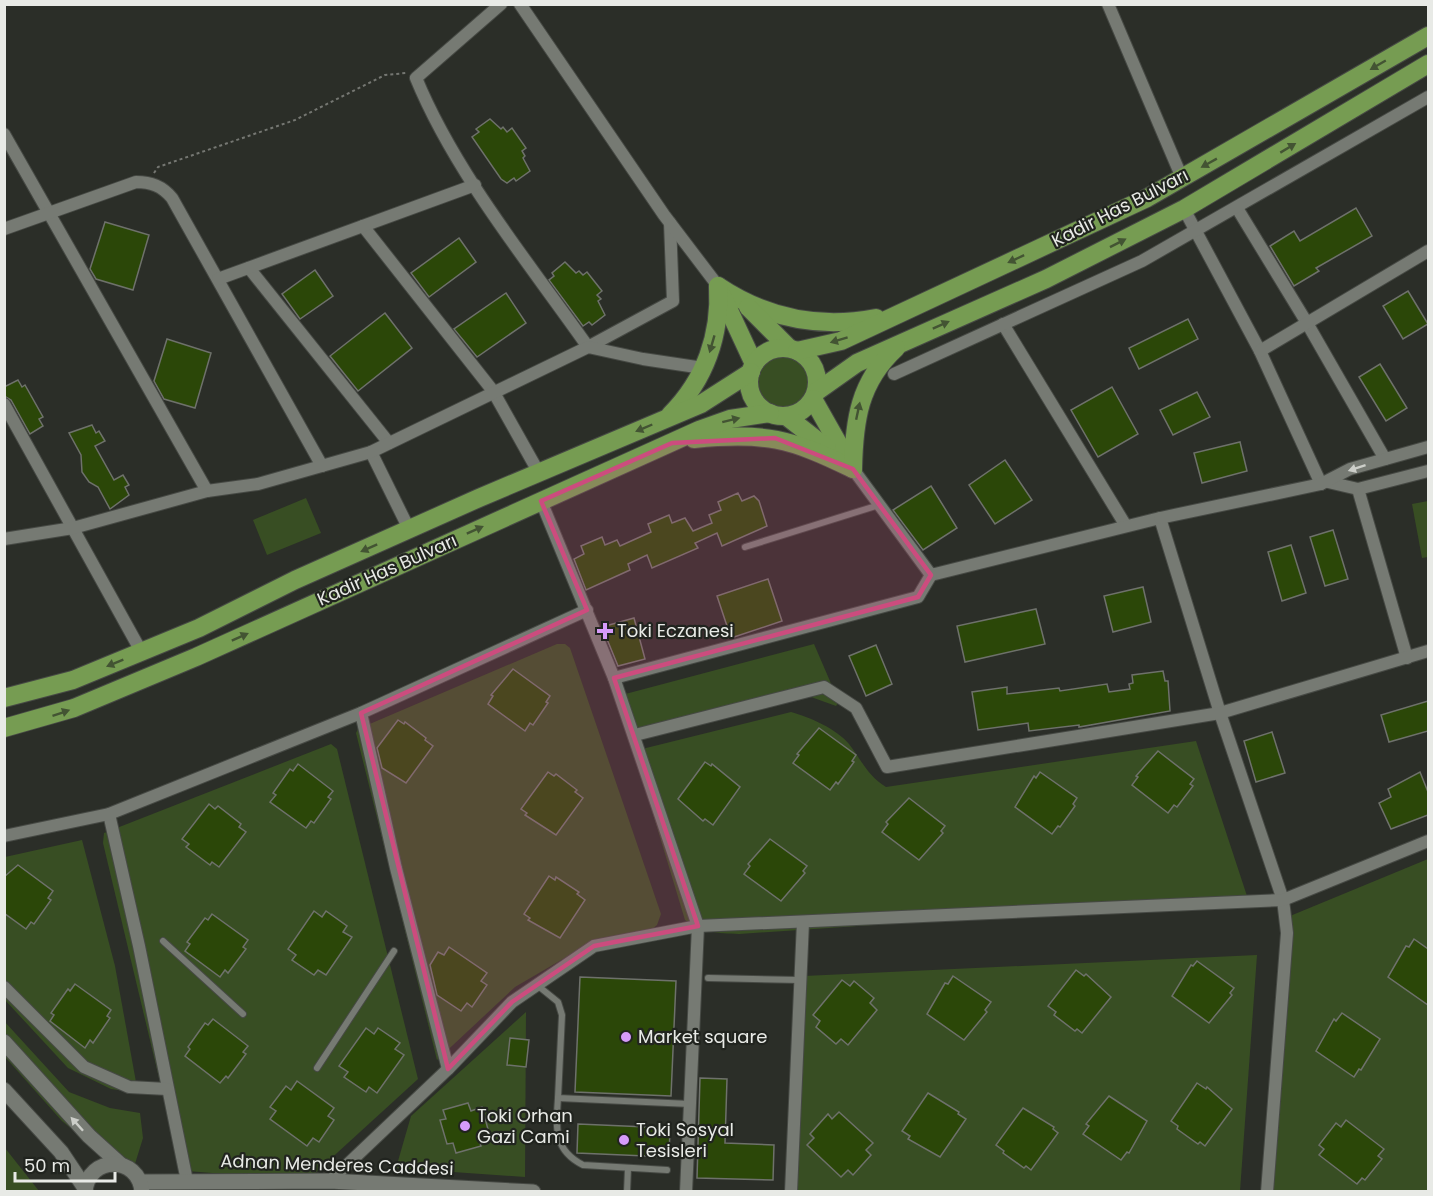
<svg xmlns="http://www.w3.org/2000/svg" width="1433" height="1196" viewBox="0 0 1433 1196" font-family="Poppins,sans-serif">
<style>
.grass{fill:#384e23}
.building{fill:#2b4708;stroke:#6e716b;stroke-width:1.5}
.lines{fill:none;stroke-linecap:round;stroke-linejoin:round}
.service-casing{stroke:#464944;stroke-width:8}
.minor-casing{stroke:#464944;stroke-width:14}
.tertiary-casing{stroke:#464944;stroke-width:17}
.trunk-casing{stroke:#464944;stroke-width:20}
.path{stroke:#757772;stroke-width:2;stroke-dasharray:3 3;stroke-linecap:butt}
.service{stroke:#767a73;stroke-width:6}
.minor{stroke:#767a73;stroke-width:12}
.tertiary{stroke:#767a73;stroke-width:15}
.trunk{stroke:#769c52;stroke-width:18}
.oneway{fill:#435433}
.oneway2{fill:#cccec9}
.marked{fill:#cc4c7e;fill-opacity:0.2;stroke:#cc4c7e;stroke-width:4.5;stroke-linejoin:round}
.poi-dot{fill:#d69bfa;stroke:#21241f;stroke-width:2}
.labels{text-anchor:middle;stroke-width:4.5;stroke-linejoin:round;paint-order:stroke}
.street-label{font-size:18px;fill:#e8eae6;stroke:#21241f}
.poi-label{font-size:18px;fill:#e8eae6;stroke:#21241f;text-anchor:start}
</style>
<rect width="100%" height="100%" fill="#2b2e28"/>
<!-- grass -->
<g class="grass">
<circle cx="783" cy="382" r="27"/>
<path d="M306 498 321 533 267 555 253 520Z"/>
<path d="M1428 501V557L1422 558 1412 504Z"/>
<path d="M557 644H565L570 648 661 914 657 925 650 931 592 942 515 987 437 1060 356 733 358 729Z"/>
<path d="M814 644 839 702 836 706 800 693 627 731 614 697Z"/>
<path d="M791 712C809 717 837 729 849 744 863 762 866 774 886 787L1196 741 1247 896 1243 900 739 934C718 933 701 933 685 920L634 751Z"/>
<path d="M331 744 337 749 418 1079 314 1174 302 1180 187 1171 180 1166 103 843 104 833Z"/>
<path d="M82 840 115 966 138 1093 111 1089 68 1068 5 1000V857Z"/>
<path d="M1428 859V1191L1262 1192 1290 916Z"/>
<path d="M1257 955 1240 1191 796 1192 804 976Z"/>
<path d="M526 1012 525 1177 396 1168 411 1116Z"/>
<path d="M4 1021 69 1092 110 1108 140 1113 143 1138 134 1167 84 1139 62 1121 5 1057Z"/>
<path d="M5 1148 39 1191H5Z"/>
</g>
<!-- building -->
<g class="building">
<path d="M490 119 501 129 503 127 507 132 512 128 526 148 522 151 525 156 523 158 530 171 516 181 514 178 507 183 501 179 472 137 479 132 476 129Z"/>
<path d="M1356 208 1372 236 1316 268 1319 271 1294 286 1270 246 1294 231 1300 241Z"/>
<path d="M105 222 149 235 133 290 96 279 90 269Z"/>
<path d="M459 238 476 262 429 297 411 273Z"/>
<path d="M565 262 576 273 579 271 583 275 587 272 602 291 597 295 601 299 598 301 605 315 592 325 589 322 583 326 549 280 554 276 552 273Z"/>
<path d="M315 270 333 296 300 319 282 294Z"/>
<path d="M1408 291 1428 324 1403 339 1383 306Z"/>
<path d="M506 293 526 323 477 357 454 329Z"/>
<path d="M385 313 412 348 358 391 330 356Z"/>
<path d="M1188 319 1198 339 1139 369 1129 348Z"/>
<path d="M167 339 211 353 195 408 164 399 154 381Z"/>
<path d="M1380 364 1407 408 1386 421 1359 377Z"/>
<path d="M18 380 22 387 25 385 43 417 39 419 43 426 30 434 11 400 4 396V387Z"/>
<path d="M1112 387 1138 434 1098 457 1071 410Z"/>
<path d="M1197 392 1210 417 1173 435 1160 410Z"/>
<path d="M92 425 96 433 99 431 105 441 95 446 114 480 123 475 129 485 125 487 129 495 110 509 98 487 89 482 82 472 81 455 69 433Z"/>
<path d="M1240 442 1247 471 1202 483 1194 453Z"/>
<path d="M1005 460 1032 500 995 524 969 485Z"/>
<path d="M931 486 957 528 923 550 893 510Z"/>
<path d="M738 493 742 501 754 496 759 501 767 526 722 546 717 533 695 543 698 548 652 568 647 555 628 564 630 570 586 590 574 559 584 554 581 546 602 537 605 545 617 540 620 546 651 532 648 524 669 515 672 523 685 518 693 531 712 523 709 515 721 510 718 502Z"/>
<path d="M1333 530 1348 579 1325 586 1310 537Z"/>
<path d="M1291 545 1306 593 1282 601 1268 552Z"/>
<path d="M768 579 782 621 731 638 717 596Z"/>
<path d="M1143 587 1151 622 1113 632 1104 596Z"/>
<path d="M1036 609 1045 644 965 662 957 626Z"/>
<path d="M634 618 645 659 618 666 602 627Z"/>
<path d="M876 645 892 684 866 696 849 656Z"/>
<path d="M513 669 550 696 546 702 548 703 533 725 530 723 525 731 488 704 493 696 491 695Z"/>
<path d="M1163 671 1165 681H1168L1170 711 1079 727V725L1029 731 1028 723 978 730 972 692 1007 687V694L1059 688 1060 691 1107 684 1109 692 1130 689 1129 684 1133 683 1132 675Z"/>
<path d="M1428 701V731L1389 742 1381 715Z"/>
<path d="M398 720 404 724 405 722 426 738 425 740 433 746 406 783 382 768 377 748Z"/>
<path d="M819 728 856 755 852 761 854 762 838 784 836 782 830 790 793 763 799 755 797 754Z"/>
<path d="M1272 732 1285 773 1256 782 1244 741Z"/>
<path d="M1158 751 1194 779 1190 784 1193 786 1177 807 1174 805 1168 813 1132 785 1138 777 1136 776Z"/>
<path d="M705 762 711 766 712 764 740 787 713 825 705 819 703 821 678 799Z"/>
<path d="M298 764 333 791 328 797 331 799 314 823 311 821 306 828 270 802 276 795 273 793 290 769 293 771Z"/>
<path d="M548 772 554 776 556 774 577 790 575 792 583 798 556 835 525 815 527 813 521 809Z"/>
<path d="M1040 772 1077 798 1073 804 1075 806 1060 827 1058 826 1052 834 1015 807 1034 776 1036 778Z"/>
<path d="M1420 772 1428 792V815L1391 829 1379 803 1391 797 1388 789Z"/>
<path d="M909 798 945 826 941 831 943 833 919 860 882 832 888 824 886 822Z"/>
<path d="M209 804 215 809 218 806 241 824 239 827 246 832 219 867 212 862 210 865 186 847 189 844 182 839Z"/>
<path d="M770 839 807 866 803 871 805 873 781 901 744 874 750 866 748 864Z"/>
<path d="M18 865 53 891 48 898 51 900 34 924 31 922 26 929 4 913V877Z"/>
<path d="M549 876 555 880 556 877 579 892 577 894 585 900 560 938 528 920 530 918 524 914Z"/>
<path d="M314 911 322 917 326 911 347 926 343 932 352 937 326 975 318 970 314 975 292 960 296 955 288 949Z"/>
<path d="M212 914 248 940 243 947 246 949 228 973 225 970 220 977 185 951 190 944 187 942 205 918 208 920Z"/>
<path d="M1414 939 1428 949V1005L1388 977 1406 946 1409 947Z"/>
<path d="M449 947 487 973 481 981 487 985 472 1007 467 1003 461 1011 437 995 430 965 438 952 444 955Z"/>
<path d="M1197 961 1234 988 1230 993 1232 995 1209 1023 1172 996 1191 965 1193 966Z"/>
<path d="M1076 970 1084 976 1086 974 1111 997 1082 1033 1077 1029 1075 1031 1054 1015 1056 1012 1048 1006Z"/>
<path d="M953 976 991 1002 985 1010 987 1012 964 1040 927 1014 945 983 948 984Z"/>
<path d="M580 977 676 981 671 1096 575 1092Z"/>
<path d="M842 980 850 986 854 981 874 998 870 1003 877 1010 848 1045 841 1039 836 1044 816 1027 820 1021 813 1015Z"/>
<path d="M75 984 111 1010 107 1016 110 1018 93 1043 90 1040 85 1048 50 1021 54 1015 51 1013 68 989 70 991Z"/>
<path d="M1342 1013 1380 1039 1361 1070 1359 1069 1354 1077 1316 1051 1334 1019 1336 1021Z"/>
<path d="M213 1019 248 1046 243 1052 246 1054 228 1078 226 1076 220 1083 185 1056 190 1049 188 1047 205 1023 208 1025Z"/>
<path d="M366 1028 374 1034 378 1028 400 1043 395 1049 404 1055 377 1093 369 1087 366 1092 344 1077 348 1072 339 1066Z"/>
<path d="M510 1038 529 1040 526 1067 507 1065Z"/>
<path d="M700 1078 727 1079 725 1143 774 1145 773 1180 697 1178Z"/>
<path d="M297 1081 334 1108 328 1116 334 1120 319 1142 313 1138 307 1146 270 1119 276 1111 270 1107 286 1086 291 1090Z"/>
<path d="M1197 1083 1206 1089 1207 1087 1232 1109 1205 1146 1200 1142 1198 1144 1177 1129 1178 1126 1171 1121Z"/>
<path d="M928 1093 959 1112 958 1114 966 1119 940 1157 908 1139 910 1136 902 1131Z"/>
<path d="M1109 1096 1147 1121 1129 1153 1127 1152 1121 1160 1083 1134 1089 1126 1086 1124Z"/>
<path d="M468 1103 471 1111 482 1107 489 1133 478 1136 481 1146 456 1153 453 1143 447 1144 440 1120 446 1119 443 1110Z"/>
<path d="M1023 1108 1054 1127 1053 1129 1058 1133 1031 1170 1026 1166 1024 1168 1003 1153 1004 1151 996 1145Z"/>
<path d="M839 1112 873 1143 866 1150 871 1155 853 1175 848 1170 841 1177 807 1145 814 1138 810 1134 828 1114 832 1119Z"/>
<path d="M1346 1120 1384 1149 1378 1156 1382 1159 1365 1180 1362 1178 1357 1184 1319 1155 1324 1149 1319 1145 1336 1123 1341 1127Z"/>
<path d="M578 1124 670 1128 669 1157 577 1153Z"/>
</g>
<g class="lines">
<defs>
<g id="service">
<path d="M745 547 879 505"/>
<path d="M163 941 243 1014"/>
<path d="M708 978 800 980"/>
<path d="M537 985 558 1002 562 1015 558 1098 690 1104"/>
<path d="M317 1068 394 951"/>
<path d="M558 1098C556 1127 553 1150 583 1165L667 1170"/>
<path d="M627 1192 628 1168"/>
</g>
<g id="minor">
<path d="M501 4 416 78C455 173 529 263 588 347L673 301 670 223"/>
<path d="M520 4 664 215 718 286"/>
<path d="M1108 4 1182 178"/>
<path d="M4 134 207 491"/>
<path d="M1237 208 1307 323 1385 459"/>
<path d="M1184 209 1260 351 1321 484"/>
<path d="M363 226 493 391 539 473"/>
<path d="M4 229 136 182C151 182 162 186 172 198L322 466"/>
<path d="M249 268 389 443"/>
<path d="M218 279 475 185"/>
<path d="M1003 324 1126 526"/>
<path d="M1260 351 1428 251"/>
<path d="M894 374 1142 261 1428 97"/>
<path d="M4 404 142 653"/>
<path d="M371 452 409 529"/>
<path d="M853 469 931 575 1160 518 1220 713 1283 900 1287 933 1267 1192"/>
<path d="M1328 482 1358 489 1428 471"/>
<path d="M1358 489 1407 658"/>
<path d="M541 501 614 678 698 926 686 1192"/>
<path d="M1160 518 1321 484 1350 469 1428 447"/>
<path d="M4 539 73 528 207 491 258 484 371 452 588 347 643 359 703 368"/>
<path d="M614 678 918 597 931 575"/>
<path d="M361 713 396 868 448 1069"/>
<path d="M635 735 824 687 856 708 887 767 1220 713 1428 651"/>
<path d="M109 814 139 946 187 1181"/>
<path d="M4 836 109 814 361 713 587 610"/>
<path d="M4 987 84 1067 129 1087 167 1089"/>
<path d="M330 1181 448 1069 512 1002 594 946 698 926 1283 900 1428 841"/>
<path d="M791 1192 803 922"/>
</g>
<g id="tertiary">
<path d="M4 1042 89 1136 120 1164"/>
<path d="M4 1090 61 1152 85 1188"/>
<path d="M140 1182 330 1181 533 1192"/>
<path d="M85 1192C88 1155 139 1155 142 1192"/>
</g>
<g id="trunk">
<path d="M718 286C766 318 819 329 876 318"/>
<path d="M721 293 754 364"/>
<path d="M748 307 789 348"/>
<circle cx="783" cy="382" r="34"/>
<path d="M797 351 841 341 1147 198 1428 36"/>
<path d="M816 392 857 363 1046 279 1184 209 1428 64"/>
<path d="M813 399 852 468"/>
<path d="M670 415C705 380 721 335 718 286"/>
<path d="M786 416 827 448"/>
<path d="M694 439C765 432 790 438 853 469"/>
<path d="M853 469C854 421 859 382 896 348"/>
<path d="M4 698 73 680 199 628 295 580 479 498 701 404 751 372"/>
<path d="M4 728 74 708 196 657 699 430 730 419 770 413"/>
</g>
</defs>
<!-- service casing -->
<use href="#service" class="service-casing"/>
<!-- minor casing -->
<use href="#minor" class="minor-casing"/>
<!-- tertiary casing -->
<use href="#tertiary" class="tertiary-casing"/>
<!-- trunk casing -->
<use href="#trunk" class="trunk-casing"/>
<!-- path -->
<path class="path" d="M154 173 158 167 295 120 385 75 406 73"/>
<!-- service -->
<use href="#service" class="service"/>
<!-- minor -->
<use href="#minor" class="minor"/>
<!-- tertiary -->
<use href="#tertiary" class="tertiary"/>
<!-- trunk -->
<use href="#trunk" class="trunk"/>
</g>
<!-- one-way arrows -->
<defs><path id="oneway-solid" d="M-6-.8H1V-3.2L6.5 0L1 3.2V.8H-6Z" transform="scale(1.5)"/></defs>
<g class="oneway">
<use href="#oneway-solid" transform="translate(1378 65) rotate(150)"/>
<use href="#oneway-solid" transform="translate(1288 148) rotate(-31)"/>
<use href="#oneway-solid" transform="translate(1209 163) rotate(151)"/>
<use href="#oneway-solid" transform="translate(1118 243) rotate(-27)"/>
<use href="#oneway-solid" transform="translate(1016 259) rotate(155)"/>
<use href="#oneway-solid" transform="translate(941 325) rotate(-24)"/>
<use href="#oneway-solid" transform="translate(839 340) rotate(163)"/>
<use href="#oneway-solid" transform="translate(712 344) rotate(106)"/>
<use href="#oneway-solid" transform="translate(858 411) rotate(-78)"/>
<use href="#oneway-solid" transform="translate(731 420) rotate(-14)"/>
<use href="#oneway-solid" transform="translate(644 428) rotate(157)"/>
<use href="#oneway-solid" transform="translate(475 530) rotate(-24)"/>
<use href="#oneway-solid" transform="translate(369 548) rotate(156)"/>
<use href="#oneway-solid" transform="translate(240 637) rotate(-24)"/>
<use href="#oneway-solid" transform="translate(115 663) rotate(158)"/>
<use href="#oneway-solid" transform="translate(61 713) rotate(-19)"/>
</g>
<g class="oneway2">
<use href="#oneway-solid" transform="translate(1357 468) rotate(162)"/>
<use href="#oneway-solid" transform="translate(77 1124) rotate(-132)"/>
</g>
<!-- marked area -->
<path class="marked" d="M775 438 853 469 931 575 918 597 614 678 698 926 594 946 512 1002 448 1069 361 713 587 610 541 501 672 443Z"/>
<!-- markers -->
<g class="poi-dot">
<path d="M602 622h6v6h6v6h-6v6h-6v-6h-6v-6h6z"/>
<circle cx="626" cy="1037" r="6"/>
<circle cx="465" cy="1126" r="6"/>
<circle cx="624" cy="1140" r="6"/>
</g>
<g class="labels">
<!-- street labels -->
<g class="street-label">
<text transform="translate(1120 208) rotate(-27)" y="6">Kadir Has Bulvarı</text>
<text transform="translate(387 570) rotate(-24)" y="6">Kadir Has Bulvarı</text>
<text transform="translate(337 1165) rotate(2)" y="6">Adnan Menderes Caddesi</text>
</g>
<!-- poi labels -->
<g class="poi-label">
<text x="617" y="637">Toki Eczanesi</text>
<text x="638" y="1043">Market square</text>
<text x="477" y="1122">Toki Orhan<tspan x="477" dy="21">Gazi Cami</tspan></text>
<text x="636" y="1136">Toki Sosyal<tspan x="636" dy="21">Tesisleri</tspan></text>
</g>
</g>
<!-- border -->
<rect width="1433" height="1196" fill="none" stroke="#e8eae6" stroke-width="12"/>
<!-- scale -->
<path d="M15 1172v9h100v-9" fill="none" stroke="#e8eae6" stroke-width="3"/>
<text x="24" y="1172" font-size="18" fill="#e8eae6" stroke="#21241f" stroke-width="4.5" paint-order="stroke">50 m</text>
</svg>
